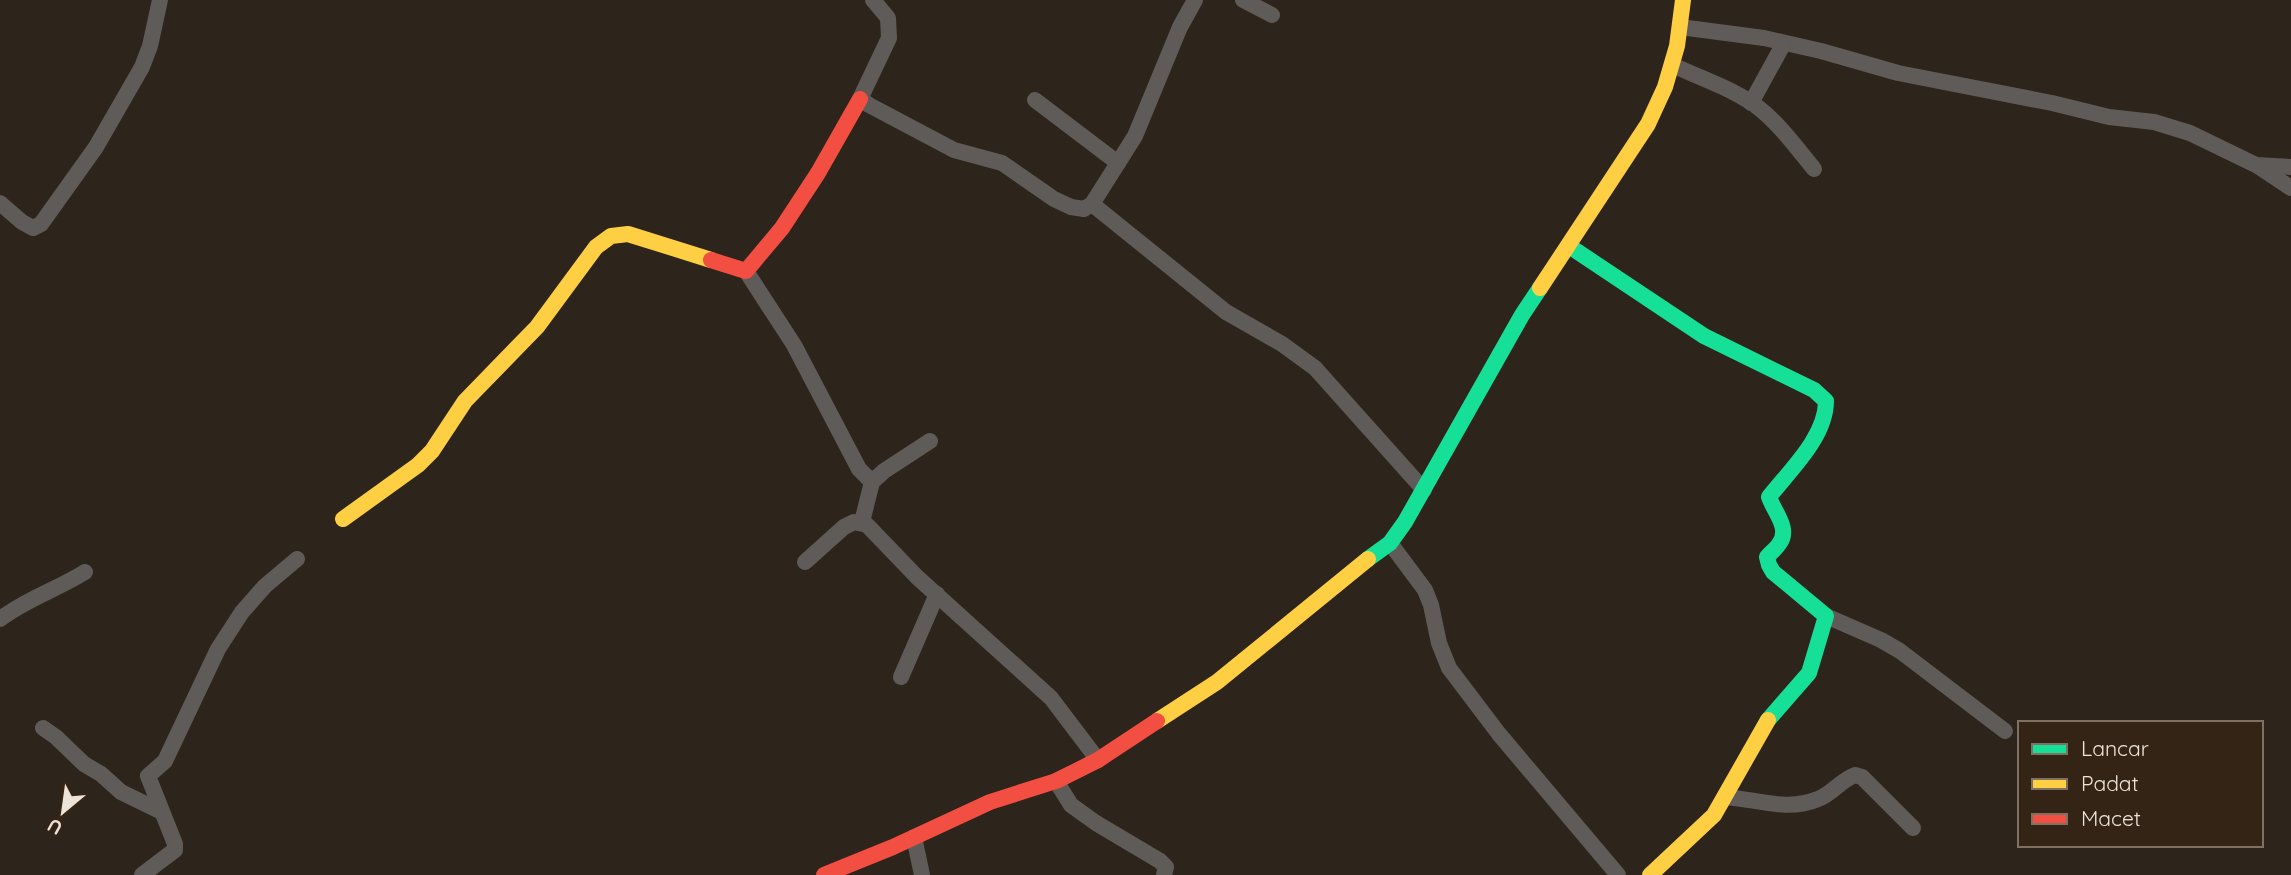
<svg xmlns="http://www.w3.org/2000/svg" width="2291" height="875" viewBox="0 0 2291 875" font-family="Quicksand,sans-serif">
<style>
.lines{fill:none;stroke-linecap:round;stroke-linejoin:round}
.street{stroke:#5e5b58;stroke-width:16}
.fast{stroke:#16e098;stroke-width:16}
.slow{stroke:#ffcf43;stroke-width:16}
.jam{stroke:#f24e42;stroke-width:16}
</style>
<rect width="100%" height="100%" fill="#2d241c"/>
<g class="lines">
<!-- street -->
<g class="street">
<path d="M873 0 888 18 889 38 860 99 869 105 954 150 1002 163 1054 199 1071 207 1084 209 1092 204 1118 163"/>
<path d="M1243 0 1272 15"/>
<path d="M1680 27 1764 38 1821 51 1898 73 2052 103 2109 117 2154 122 2190 133 2256 165 2291 167"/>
<path d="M1672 65C1699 77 1730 88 1755 105 1778 122 1796 147 1814 169"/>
<path d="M1035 100 1118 163 1135 136 1180 27 1195 0"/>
<path d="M1751 103 1784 43"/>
<path d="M2258 166 2291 188"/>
<path d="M0 203 22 222 33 228 41 224 96 147 142 67 150 46 160 0"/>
<path d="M1092 204 1226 312 1282 344 1315 368 1424 490"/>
<path d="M746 271 794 345 859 469 872 482"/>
<path d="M862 522 872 482 884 471 930 441"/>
<path d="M1390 543 1425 590 1431 605 1439 643 1449 668 1499 734 1618 875"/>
<path d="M805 562 844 527 854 522 867 525 917 577 1051 698 1098 760"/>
<path d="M1826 616 1881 640 1900 651 2005 731"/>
<path d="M0 619C28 598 56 590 85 572"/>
<path d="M901 677 937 594"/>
<path d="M43 728 56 737 84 764 101 774 121 792 162 812"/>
<path d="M1056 781 1071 805 1096 823 1160 861 1166 867 1164 875"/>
<path d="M1725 797C1756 799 1787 812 1818 799 1832 794 1841 780 1855 775L1862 777 1913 828"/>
<path d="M914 837 922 875"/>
<path d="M142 875 175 850V844L148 776 165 761 218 649 242 612 265 586 297 559"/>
</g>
<!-- fast -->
<g class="fast">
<path d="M1569 246 1704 336 1814 390 1826 401C1826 437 1790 470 1769 497 1774 512 1791 529 1779 544 1776 549 1771 552 1767 557L1769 565 1773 572 1826 616 1809 673 1768 720"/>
<path d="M1368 559 1390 543 1405 522 1522 315 1540 288"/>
</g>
<!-- slow -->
<g class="slow">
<path d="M1540 288 1648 124 1665 87 1677 46 1683 0"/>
<path d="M343 519 418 465 432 451 465 401 537 327 596 247 611 236 628 234 711 260"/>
<path d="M1157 721 1217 682 1368 559"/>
<path d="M1650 875 1714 815 1768 720"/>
</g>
<!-- jam -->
<g class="jam">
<path d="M711 260 746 271 782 228 818 173 860 99"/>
<path d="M824 875 893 847 990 802 1056 781 1098 760 1157 721"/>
</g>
</g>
<!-- legend -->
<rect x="2018" y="721" width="245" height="126" fill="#342415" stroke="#7e7063" stroke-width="2"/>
<rect x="2032" y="744" width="35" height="10" fill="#16e098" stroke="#7e7063" stroke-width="2"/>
<text x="2081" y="756" font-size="21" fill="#eee3d9">Lancar</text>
<rect x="2032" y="779" width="35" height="10" fill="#ffcf43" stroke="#7e7063" stroke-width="2"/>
<text x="2081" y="791" font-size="21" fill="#eee3d9">Padat</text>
<rect x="2032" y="814" width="35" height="10" fill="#f24e42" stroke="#7e7063" stroke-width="2"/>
<text x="2081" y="826" font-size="21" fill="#eee3d9">Macet</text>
<!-- north arrow -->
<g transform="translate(63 812) rotate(209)" stroke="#342415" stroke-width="5" paint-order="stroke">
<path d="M0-5L12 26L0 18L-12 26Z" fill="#eee3d9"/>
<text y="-10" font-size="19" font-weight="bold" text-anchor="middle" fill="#eee3d9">U</text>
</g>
</svg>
